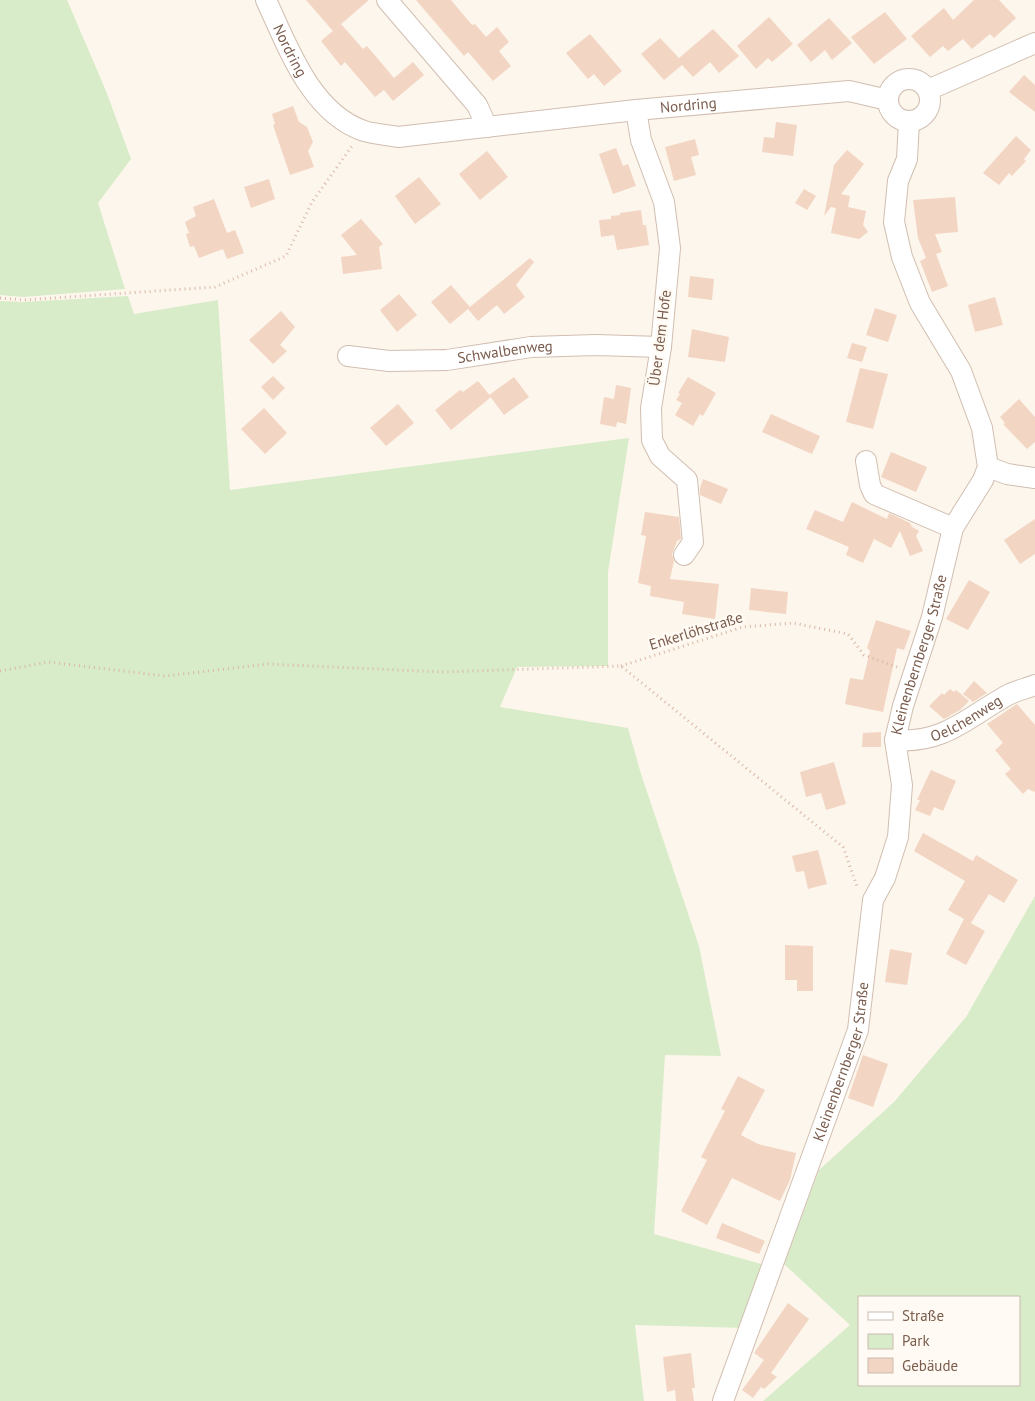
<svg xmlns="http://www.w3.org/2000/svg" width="1035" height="1401" viewBox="0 0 1035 1401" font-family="'PT Sans',sans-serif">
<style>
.green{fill:#d8ecc9;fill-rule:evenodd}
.building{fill:#f3d5c3}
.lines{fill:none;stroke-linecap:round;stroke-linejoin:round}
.minor-casing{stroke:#d1beb0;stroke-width:22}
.path{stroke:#d9b8a5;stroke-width:3;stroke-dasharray:1 4;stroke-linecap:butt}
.minor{stroke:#fff;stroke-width:20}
.labels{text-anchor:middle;stroke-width:5;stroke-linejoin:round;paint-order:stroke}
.street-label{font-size:15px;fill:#7a5c4d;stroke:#fffaf3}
</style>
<rect width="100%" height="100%" fill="#fdf6ec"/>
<!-- green -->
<g class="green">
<path d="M0 0H67L106 91 131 159 98 203 125 289 23 297 0 295Z"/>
<path d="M128 296 134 314 218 300 230 490 629 438 608 572V666L517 667 500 707 628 728 641 774 699 946 721 1056 665 1055 654 1234 765 1265 744 1328 635 1325 644 1401H0V301L23 302Z"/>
<path d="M1035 896V1401H763L850 1325 784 1264 819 1170 894 1102 966 1017ZM859 1297H1019V1385H859Z"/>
</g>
<!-- building -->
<g class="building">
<path d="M306 0H369L333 31Z"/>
<path d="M416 0H451L472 25 475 24 486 37 497 27 509 42 499 51 511 66 493 81 468 52 464 56Z"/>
<path d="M974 0H999L1016 18 994 38 990 34 972 49 963 39 948 51 943 46 930 57 911 36 944 8 953 20Z"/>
<path d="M885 12 907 39 874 64 851 37Z"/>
<path d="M769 17 793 44 772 62 768 58 756 69 737 46Z"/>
<path d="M829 18 852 43 832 60 825 50 811 62 797 45Z"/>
<path d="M341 24 363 49 367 46 394 78 413 62 424 75 393 101 384 90 375 97 345 62 341 66 321 41Z"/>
<path d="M713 29 739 56 719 73 710 62 693 77 682 65 664 80 641 54 660 38 679 58Z"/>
<path d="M590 34 622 71 604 86 594 74 588 79 566 53Z"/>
<path d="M1024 75 1035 85V112L1009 92Z"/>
<path d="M293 106 299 122 307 127 313 142 308 151 314 167 290 175 273 125 275 124 272 114Z"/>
<path d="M776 122 797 125 793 156 762 152 764 137 774 138Z"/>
<path d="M1016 136 1031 150 1024 159 1026 161 1012 176 1009 173 999 185 983 173Z"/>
<path d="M695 139 699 155 691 157 696 175 674 181 665 147Z"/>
<path d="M616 148 623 166 628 164 636 186 613 194 599 154Z"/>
<path d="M847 150 864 164 841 194 850 196 848 207 866 211 863 225 868 232 859 239 831 233 836 208 831 207 824 216 834 165Z"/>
<path d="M487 151 508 177 480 200 459 174Z"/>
<path d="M419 177 441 204 415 224 395 196Z"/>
<path d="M269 179 275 199 251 208 244 187Z"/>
<path d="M804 189 816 196 807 210 795 203Z"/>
<path d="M955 197 958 232 935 234 942 252 936 254 948 286 932 292 920 261 926 258 918 238 913 200Z"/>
<path d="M214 199 227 233 235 230 244 253 227 259 223 249 199 258 194 246 190 247 186 234 189 233 185 222 196 216 193 207Z"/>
<path d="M641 210 643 225H646L649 245 617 250 614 235 601 237 599 220 611 219V216L620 215V213Z"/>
<path d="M361 219 383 244 379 247 382 269 343 274 341 257 357 255 341 235Z"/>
<path d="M530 258 534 262 516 285 525 297 504 314 497 305 478 321 468 309 450 324 431 302 451 285 470 307Z"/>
<path d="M690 276 714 279 712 300 688 297Z"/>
<path d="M399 294 417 315 397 332 380 310Z"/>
<path d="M995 297 1003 325 975 332 968 305Z"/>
<path d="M875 308 897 315 888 342 866 335Z"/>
<path d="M281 311 295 327 280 345 287 351 273 364 249 340Z"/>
<path d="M692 329 729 337 725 362 688 357Z"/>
<path d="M852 343 867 347 862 362 847 358Z"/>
<path d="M860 368 888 374 873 429 846 422Z"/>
<path d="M273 376 285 388 273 400 261 387Z"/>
<path d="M514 377 529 397 504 415 489 395Z"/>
<path d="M688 377 716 393 703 416 700 414 693 426 675 415 682 403 676 400 680 394 678 393Z"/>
<path d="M478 381 491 397 451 430 435 410 460 390 463 392Z"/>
<path d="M616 385 631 388 626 424 617 422 616 427 600 424 604 397 614 399Z"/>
<path d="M1019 399 1035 417V442L1027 449 1003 424 1005 423 1000 417Z"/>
<path d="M398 404 414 423 386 446 370 428Z"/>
<path d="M264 408 287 433 265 454 241 429Z"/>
<path d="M771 414 820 436 812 454 762 432Z"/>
<path d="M891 452 927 467 916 492 881 477Z"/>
<path d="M703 479 728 489 721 504 700 495V488Z"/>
<path d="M852 502 887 519 889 513 910 523 912 527 919 531 916 536 923 551 910 556 900 531 891 548 874 539 863 563 846 555 849 547 806 529 815 510 843 522Z"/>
<path d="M645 512 679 517 681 539 677 541 672 554 674 561 670 579 719 584 715 619 682 614 684 602 650 596 651 586 638 583 646 536 641 535Z"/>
<path d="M1035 519V554L1020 564 1004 540Z"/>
<path d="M969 580 990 592 968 630 946 619Z"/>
<path d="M751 588 788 592 786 614 749 610Z"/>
<path d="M876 620 911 631 904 650 897 648 883 712 845 704 850 678 863 680 870 651 867 648Z"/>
<path d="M974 681 987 693 973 702 963 694Z"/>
<path d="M950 689 954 692 956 690 969 701 960 710 944 719 929 706 942 693 944 695Z"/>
<path d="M1017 704 1035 725V792L1028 789 1023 794 1005 774 1011 769 995 750 1003 743 987 724Z"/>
<path d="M881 732V747H862L863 733Z"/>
<path d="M834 762 846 804 826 810 821 793 806 797 800 772Z"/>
<path d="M931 770 956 781 943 811 934 807 930 816 915 810 920 800H917Z"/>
<path d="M923 833 973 861 976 855 1018 880 1004 903 989 894 971 923 969 922 985 931 966 965 946 954 964 919 948 910 965 881 914 851Z"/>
<path d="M818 850 827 884 808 889 804 871 796 872 792 856Z"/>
<path d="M785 945 813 946V991H797V980H785Z"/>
<path d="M890 949 912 953 907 985 885 982Z"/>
<path d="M863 1055 888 1064 873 1107 848 1098Z"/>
<path d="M738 1076 765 1090 741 1135 758 1144 796 1153 790 1180 780 1201 732 1178 707 1225 681 1211 707 1160 701 1157 725 1111 721 1109Z"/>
<path d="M722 1223 765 1241 759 1254 716 1238Z"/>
<path d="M788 1303 809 1319 771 1373 777 1377 764 1389 761 1387 753 1398 742 1390 764 1360 754 1353Z"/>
<path d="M691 1353 695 1388H692L694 1401H676L675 1390 667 1392 663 1357Z"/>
</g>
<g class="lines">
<defs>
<g id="minor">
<path id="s1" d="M266 0C288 47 311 113 364 131 374 134 387 135 398 137L636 110 849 91 888 100"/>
<path d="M387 0 477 105 487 127"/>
<circle cx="909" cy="100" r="21"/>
<path d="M928 90 1035 43"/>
<path d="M636 110 641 140 664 202 670 248 661 347 651 408 652 440 660 456 687 480 693 542 684 555"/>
<path id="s2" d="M348 356 389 361 447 360 531 347 596 345 661 347"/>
<path d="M866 461 870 485 874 494 953 528"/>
<path d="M988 467 1007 474 1035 478"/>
<path id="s3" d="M895 740C943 744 967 718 1006 696 1014 691 1025 689 1035 685"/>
<path id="s4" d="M723 1401 858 1030 873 900 885 878 898 837 902 785 895 740 903 706 932 617 953 528 983 480 988 467 982 428 961 371 920 303 902 257 894 222 898 181 907 159 909 121"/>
</g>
</defs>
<!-- minor casing -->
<use href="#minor" class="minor-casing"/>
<!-- path -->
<g class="path">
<path d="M0 298 24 300 215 287 286 256 312 202 352 146"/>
<path d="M621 666 743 627 793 623 848 634 864 655 897 667"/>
<path d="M0 671 48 662 165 676 268 664 442 672 621 666 843 847 858 889"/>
</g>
<!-- minor -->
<use href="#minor" class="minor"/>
</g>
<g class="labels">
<!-- street labels -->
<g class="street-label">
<text dy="5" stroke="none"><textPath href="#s1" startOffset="56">Nordring</textPath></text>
<text dy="5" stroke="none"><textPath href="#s1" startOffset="495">Nordring</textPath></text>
<text transform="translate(660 338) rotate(-83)" y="5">Über dem Hofe</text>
<text dy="5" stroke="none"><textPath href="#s2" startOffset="158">Schwalbenweg</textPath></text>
<text transform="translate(696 631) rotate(-17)" y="5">Enkerlöhstraße</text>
<text dy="5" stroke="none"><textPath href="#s4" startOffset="780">Kleinenbernberger Straße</textPath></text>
<text dy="5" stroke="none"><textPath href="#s3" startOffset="76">Oelchenweg</textPath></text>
<text dy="5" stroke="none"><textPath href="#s4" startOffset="360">Kleinenbernberger Straße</textPath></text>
</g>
</g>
<!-- legend -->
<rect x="858" y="1296" width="162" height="90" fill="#fffaf3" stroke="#cabbb1"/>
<rect x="868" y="1312" width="25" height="8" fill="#ffffff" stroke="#cabbb1"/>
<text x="902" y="1321" font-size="15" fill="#7a5c4d">Straße</text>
<rect x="868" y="1334" width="25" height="15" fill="#d8ecc9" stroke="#cabbb1"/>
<text x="902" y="1346" font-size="15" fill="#7a5c4d">Park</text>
<rect x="868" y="1358" width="25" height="15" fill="#f3d5c3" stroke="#cabbb1"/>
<text x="902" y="1371" font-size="15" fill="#7a5c4d">Gebäude</text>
</svg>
